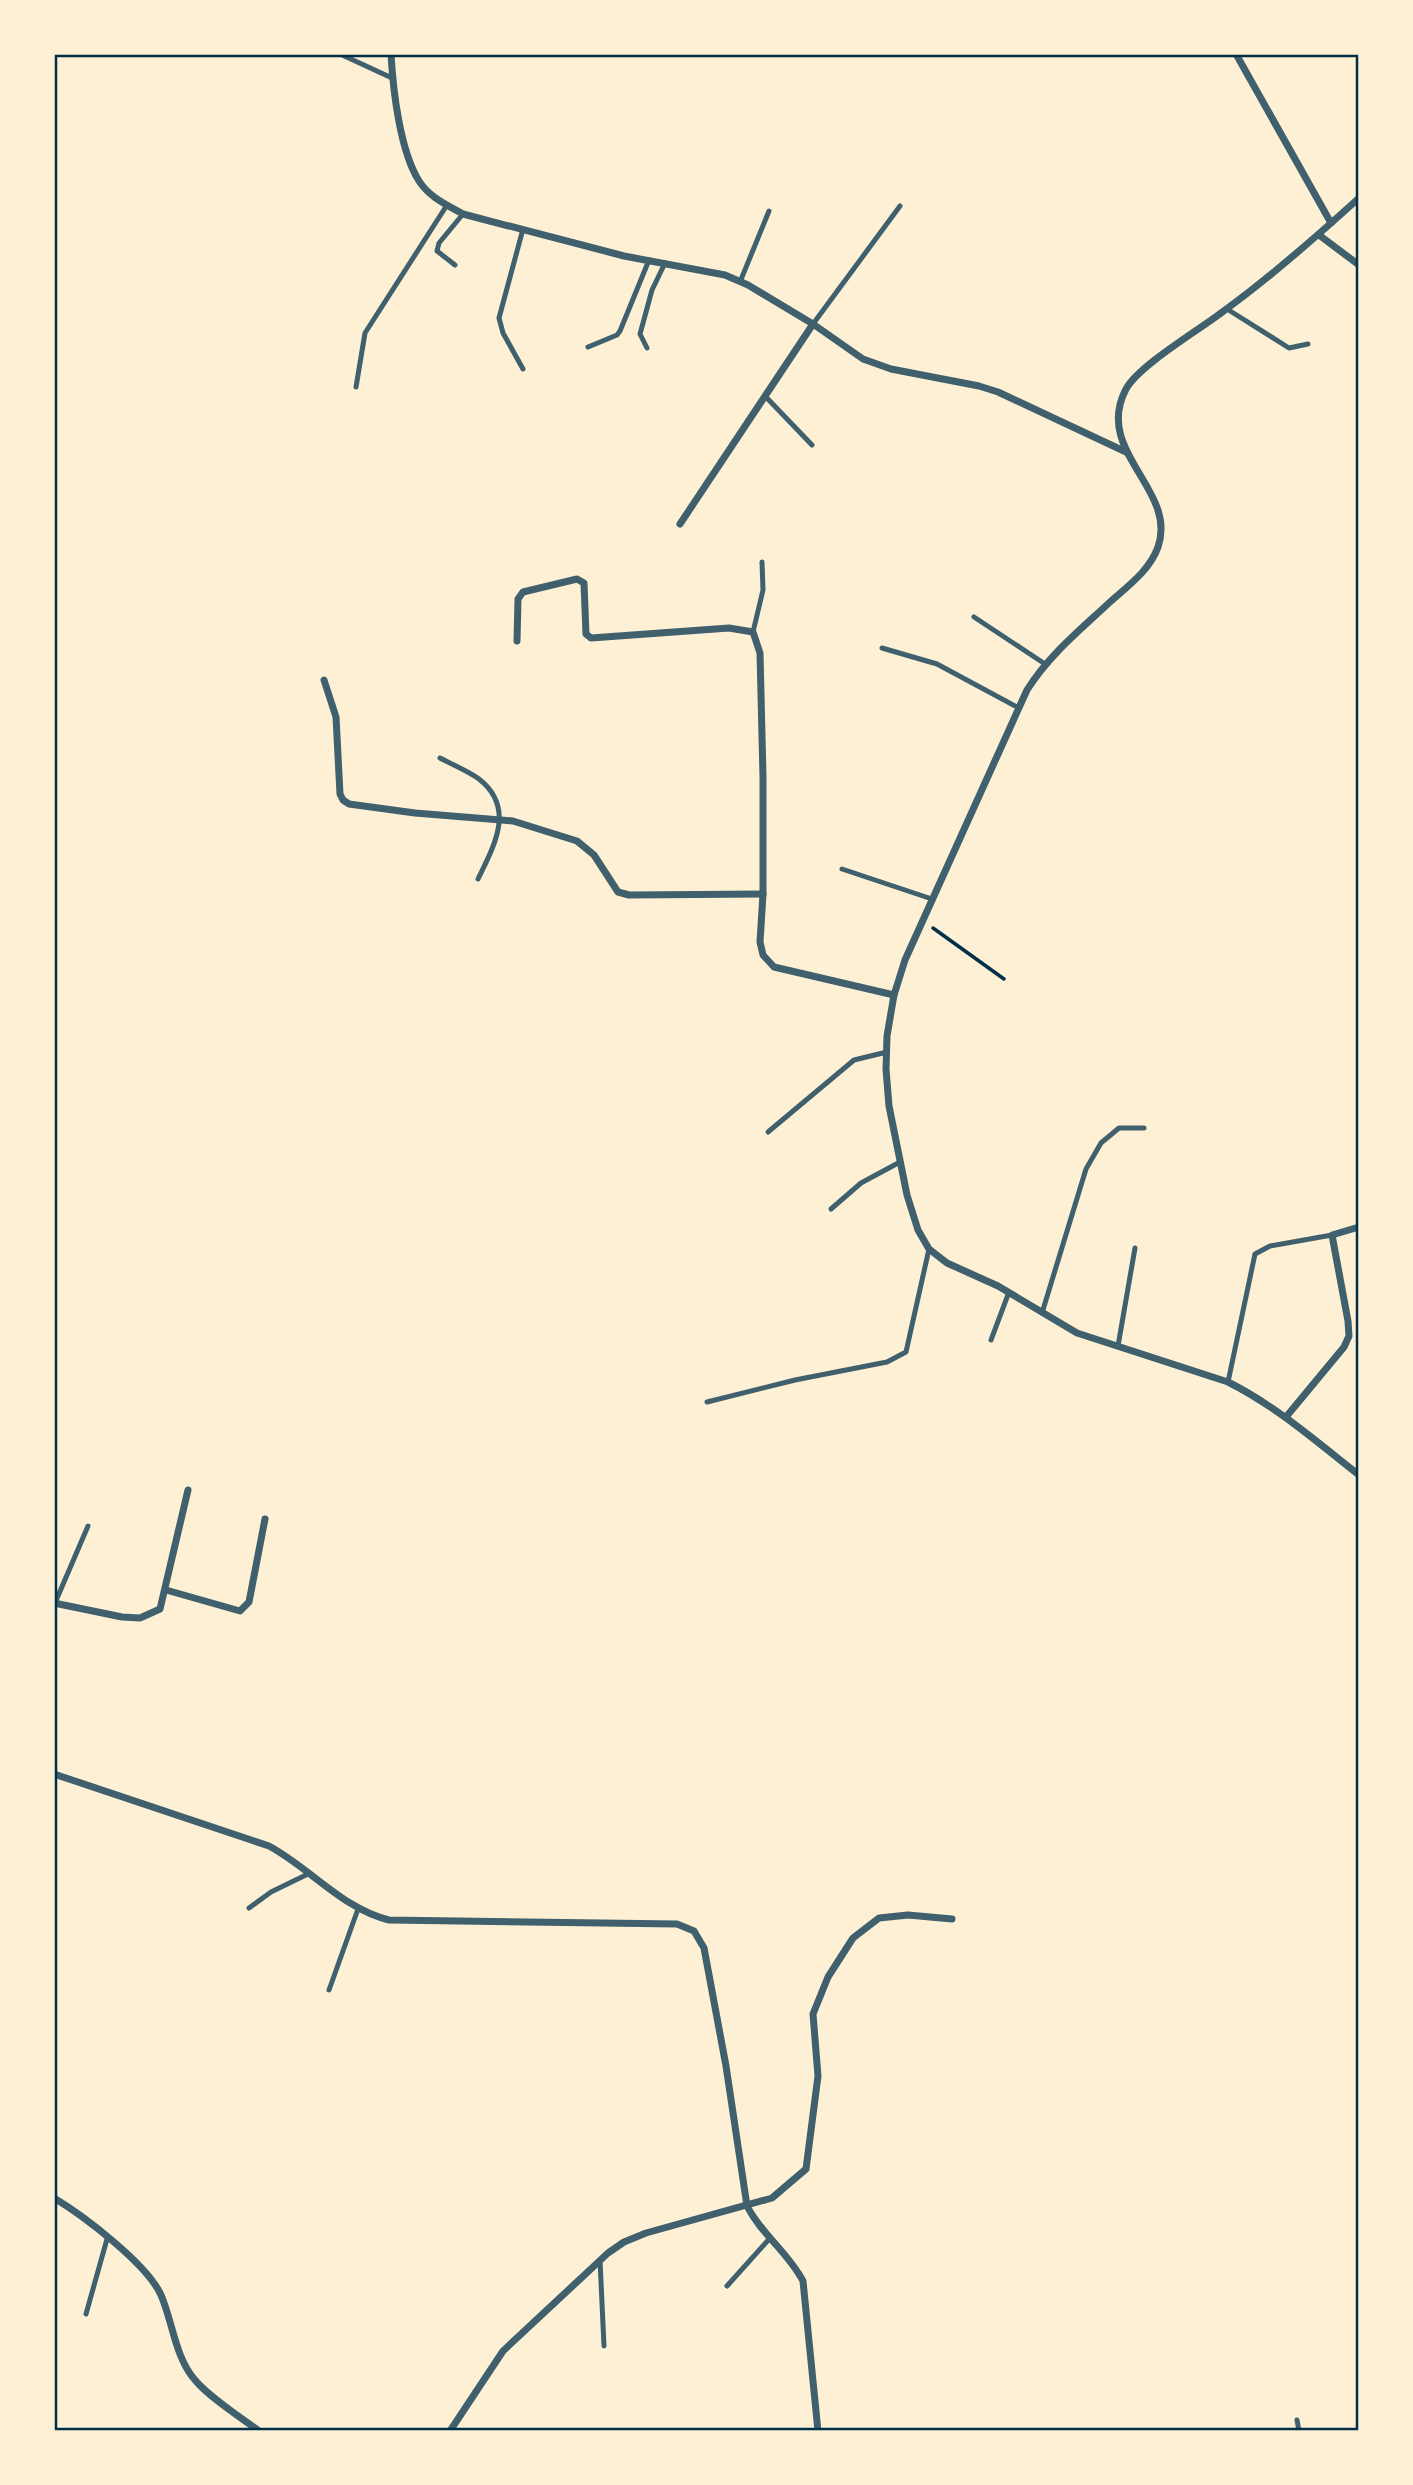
<svg xmlns="http://www.w3.org/2000/svg" width="1413" height="2485" viewBox="0 0 1413 2485" font-family="Lora,serif">
<style>
.lines{fill:none;stroke-linecap:round;stroke-linejoin:round}
.path{stroke:#003049;stroke-width:3.5}
.service{stroke:#3f606c;stroke-width:5}
.minor{stroke:#3f606c;stroke-width:7}
.neatline{fill:none;stroke:#003049;stroke-width:2.5}
</style>
<rect width="100%" height="100%" fill="#fdf0d5"/>
<g class="lines">
<!-- path -->
<path class="path" d="M933 928 1004 979"/>
<!-- service -->
<g class="service">
<path d="M340 54 392 78"/>
<path d="M523 229 499 318 503 333 523 369"/>
<path d="M455 265 437 251 439 243 463 214"/>
<path d="M740 282 769 211"/>
<path d="M1227 309 1289 348 1308 344"/>
<path d="M813 324 900 206"/>
<path d="M588 347 617 335 620 331 649 260"/>
<path d="M647 348 640 334 652 290 665 263"/>
<path d="M356 387 365 333 447 205"/>
<path d="M765 396 812 445"/>
<path d="M974 617 1045 664"/>
<path d="M753 632 763 590 762 562"/>
<path d="M882 648 937 664 1019 708"/>
<path d="M440 758C453 765 468 771 479 779 516 808 494 846 478 879"/>
<path d="M842 869 932 899"/>
<path d="M768 1132 854 1060 887 1052"/>
<path d="M831 1209 861 1183 900 1162"/>
<path d="M1042 1313 1086 1169 1101 1143 1119 1128H1144"/>
<path d="M991 1340 1009 1292"/>
<path d="M1118 1346 1135 1248"/>
<path d="M1228 1382 1255 1254 1270 1246 1332 1235"/>
<path d="M707 1402 795 1380 887 1362 906 1352 929 1249"/>
<path d="M55 1603 88 1526"/>
<path d="M249 1908 271 1892 310 1873"/>
<path d="M329 1990 358 1909"/>
<path d="M600 2260 604 2346"/>
<path d="M727 2286 770 2238"/>
<path d="M86 2314 107 2239"/>
<path d="M1297 2420 1299 2431"/>
</g>
<!-- minor -->
<g class="minor">
<path d="M391 54C393 90 400 151 419 181 429 197 447 205 463 214L624 256 725 275 748 285 813 324 863 359 891 369 979 386 998 392 1126 452"/>
<path d="M1236 54 1331 223"/>
<path d="M1359 198C1316 237 1272 276 1225 310 1201 329 1139 365 1126 389 1093 452 1178 489 1158 547 1150 570 1128 586 1110 602 1080 630 1049 655 1027 690L905 960 894 995 887 1036 886 1069 889 1106 907 1195 918 1230 929 1249 947 1263 998 1286 1077 1333 1228 1382C1276 1406 1317 1442 1359 1475"/>
<path d="M1319 235 1359 265"/>
<path d="M680 524 813 324"/>
<path d="M517 641 518 599 523 592 577 579 584 583 586 634 591 638 729 628 753 632 760 653 763 777V894L760 942 763 955 774 967 894 995"/>
<path d="M324 680 336 717 340 794 343 800 349 804 415 813 513 821 577 841 594 855 618 892 629 895 763 894"/>
<path d="M1286 1417 1344 1347 1349 1336 1348 1321 1332 1235 1359 1227"/>
<path d="M166 1590 240 1611 249 1602 265 1519"/>
<path d="M54 1603 122 1617 140 1618 160 1609 188 1490"/>
<path d="M54 1774 269 1846C310 1868 343 1909 389 1920L677 1924 694 1931 704 1948 726 2066 747 2206C761 2234 788 2252 803 2281L818 2431"/>
<path d="M54 2198C84 2216 147 2264 161 2295 173 2323 175 2357 195 2380 209 2397 240 2417 259 2431"/>
<path d="M450 2431 503 2351 608 2253 624 2242 646 2233 772 2198 806 2169 818 2076 813 2014 828 1977 853 1938 879 1918 908 1915 952 1919"/>
</g>
</g>
<!-- border -->
<rect width="1413" height="2485" fill="none" stroke="#fdf0d5" stroke-width="112"/>
<rect x="56" y="56" width="1301" height="2373" class="neatline"/>
</svg>
